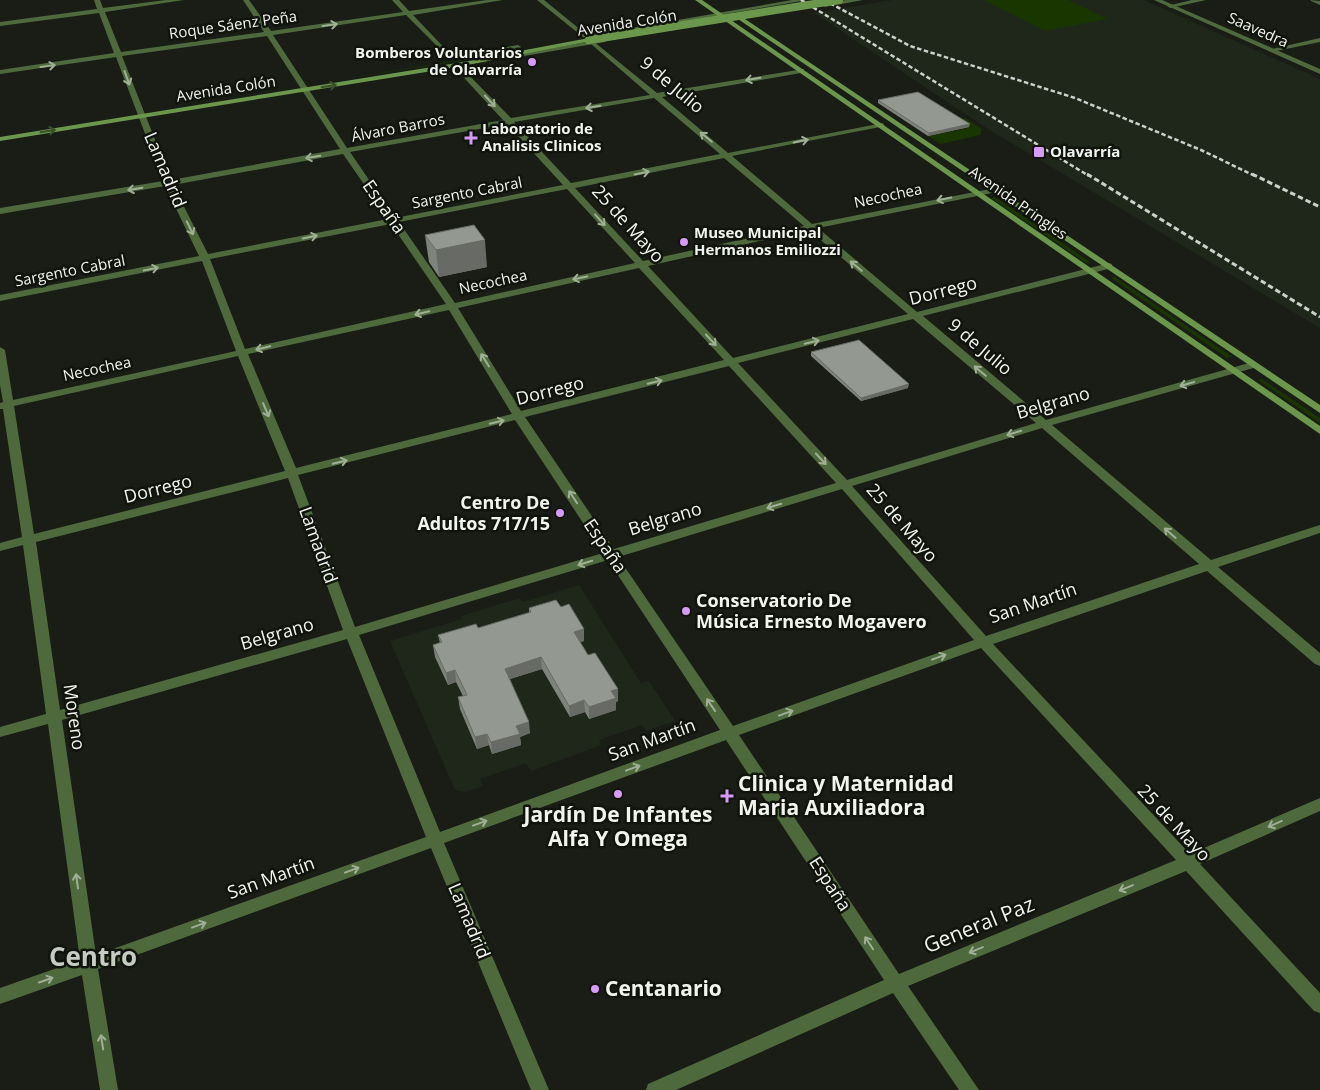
<svg xmlns="http://www.w3.org/2000/svg" width="1320" height="1090" viewBox="0 0 1320 1090" font-family="'Open Sans',sans-serif">
<style>
.built{fill:#1f271b}
.green{fill:#193600}
.lines{fill:none;stroke-linecap:round;stroke-linejoin:round}
.minor{fill:#4e6a3c;fill-rule:evenodd}
.tertiary{fill:#4e6a3c;fill-rule:evenodd}
.secondary{fill:#6b974c;fill-rule:evenodd}
.rail-far1{stroke:#cdd0ca;stroke-width:2.5;stroke-dasharray:4.5 2.5;stroke-linecap:butt}
.rail{stroke:#cdd0ca;stroke-width:3;stroke-dasharray:5.5 3;stroke-linecap:butt}
.secondary-bridge{stroke:#6b974c;stroke-width:8}
.wall{fill:#7e837c}
.shaded-wall{fill:#676a65}
.building{fill:#939890;stroke:#676a65}
.oneway{stroke:#a0af96}
.oneway2{stroke:#394f29}
.poi-dot{fill:#d89af8;stroke:#10140d;stroke-width:2}
.labels{text-anchor:middle;stroke-width:5;stroke-linejoin:round;paint-order:stroke}
.far-street-label{font-size:15px;fill:#f1f4ef;stroke:#10140d}
.far-poi-label{font-size:15px;font-weight:bold;fill:#f1f4ef;stroke:#10140d;text-anchor:start}
.street-label{font-size:18px;fill:#f1f4ef;stroke:#10140d}
.poi-label{font-size:18px;font-weight:bold;fill:#f1f4ef;stroke:#10140d;text-anchor:end}
.near-poi-label{font-size:21px;font-weight:bold;fill:#f1f4ef;stroke:#10140d;text-anchor:start}
.near-street-label{font-size:21px;fill:#f1f4ef;stroke:#10140d}
.near-district-label{font-size:26px;font-weight:bold;fill:#c6ccc2;stroke:#10140d}
</style>
<rect width="100%" height="100%" fill="#191d16"/>
<!-- built -->
<g class="built">
<path d="M893 0H1144L1320 79V328L988 129 814 13Z"/>
<path d="M579 585 641 683 649 681 675 721 646 731 642 725 599 740 601 745 531 771 526 763 480 779 483 786 466 792 455 790 390 641 462 619 461 616 520 598 523 602Z"/>
</g>
<!-- green -->
<g class="green">
<path d="M984 0H1068L1108 19 1045 31Z"/>
<path d="M498 54 499 55 315 83Z"/>
<path d="M965 118 982 129 980 135 941 144 928 136 969 128 957 120Z"/>
<path d="M995 197 1090 262 1086 263 991 198Z"/>
<path d="M1115 277 1232 357 1227 358 1111 278Z"/>
<path d="M1262 379 1320 418V423L1258 380Z"/>
</g>
<g class="lines">
<!-- minor -->
<g class="minor">
<path d="M94 0H100L103 8 166 0H184L105 12 121 52 264 32 243 0H249L271 31 403 12 392 0H399L409 11 487 0H503L413 15 453 57V59L451 60 406 15 273 35 347 148 503 120 454 67V63H457L511 118 650 95 591 44 590 43 593 41 657 93 804 69V73H801L662 97 728 153 883 123 884 125 880 127 732 156 812 224 995 188V192L992 193 818 228 917 312 1109 263 1112 264V268L923 316 1046 420 1249 363H1257L1258 365 1257 367 1052 425 1211 560 1320 525V533L1218 567 1320 653V666L1315 664 1207 571 993 644 1190 854 1320 798V811L1200 864 1320 993V1013L1314 1011 1186 871 908 986 979 1090H959L893 993 676 1090H646L648 1084 884 980 726 740 444 843 549 1090H531L431 848 98 969 118 1090H100L82 975 0 1004V988L80 960 48 724 0 737V727L46 714 23 545 0 551V543L22 537 3 409H0V403L3 402 0 385V347L5 350 13 400 236 351 202 261 0 301V295L199 256 165 186 0 214V208L163 181 116 57 0 74V70L114 53 99 13 0 26V22L97 9ZM267 36 340 149 171 180 122 56ZM654 98 720 154 571 183 514 122ZM507 124 563 185 395 218 350 152ZM343 154 388 219 208 254 173 185ZM724 158 804 226 643 261 575 188ZM567 189 635 263 455 303 399 222ZM391 224 446 304 245 349 210 259ZM809 230 908 314 733 358 648 266ZM639 268 724 360 521 411 458 308ZM449 310 512 414 296 468 248 354ZM913 319 1036 423 847 480 738 363ZM238 356 285 471 34 534 14 406ZM729 366 836 483 614 549 525 417ZM515 420 603 553 355 627 298 475ZM1042 428 1199 564 986 636 852 486ZM288 478 343 630 60 710 36 542ZM842 489 974 640 733 726 618 557ZM608 560 720 730 440 832 359 635ZM347 639 426 837 96 955 62 720ZM981 648 1176 860 899 974 739 735Z"/>
<path d="M537 0H544L587 35V37H583Z"/>
<path d="M1192 0H1206L1170 8 1167 6Z"/>
<path d="M1310 0 1320 1V5L1311 1Z"/>
<path d="M1320 38V42L1271 52 1268 50Z"/>
</g>
<!-- tertiary -->
<g class="tertiary">
<path d="M792 0H807L589 38 586 36Z"/>
<path d="M846 0H863L825 7 822 5Z"/>
<path d="M1154 0H1162L1320 69V74Z"/>
<path d="M603 39 606 41 605 42 507 59 503 57Z"/>
<path d="M518 45 521 47 520 48 451 60 447 58Z"/>
</g>
<!-- secondary -->
<g class="secondary">
<path d="M695 0H702L1320 426V434Z"/>
<path d="M732 13H736L1320 405V413L732 15Z"/>
<path d="M589 38 591 39V41L457 67 0 141V137L457 63Z"/>
</g>
<!-- rail-far1 -->
<g class="rail-far1">
<path d="M801 0 1089 176"/>
<path d="M824 0 910 46 1075 98 1201 150 1255 176"/>
</g>
<!-- rail -->
<g class="rail">
<path d="M1087 174 1320 317"/>
<path d="M1252 174 1320 207"/>
</g>
<!-- secondary-bridge -->
<path class="secondary-bridge" d="M589 40 839 0"/>
</g>
<!-- wall -->
<g class="wall">
<path d="M878 100 969 127 928 136 878 103Z"/>
<path d="M425 235 487 267 439 277 429 262Z"/>
<path d="M811 352 908 388 861 401 811 356Z"/>
<path d="M561 607 584 629V641L580 642 588 655 618 701 616 702V710L589 719 585 712 570 717 542 669 510 679 530 733 520 737 521 745 492 754 489 745 477 749 460 709 458 697 463 696 456 682 448 685 435 657 433 645 440 643 438 635 478 628 529 613V608Z"/>
</g>
<!-- shaded-wall -->
<g class="shaded-wall">
<path d="M970 124 969 127 928 136 929 133Z"/>
<path d="M485 240 487 267 439 277 436 250Z"/>
<path d="M909 384 908 388 861 401V398Z"/>
<path d="M584 629V641L575 644 574 632Z"/>
<path d="M541 657 542 669 506 680 505 669Z"/>
<path d="M455 670 456 682 448 685 446 673Z"/>
<path d="M618 689V701L616 702V710L589 719V707L611 691Z"/>
<path d="M584 700 585 712 570 717 569 706Z"/>
<path d="M529 722 530 733 520 737 521 745 492 754 491 742 516 726Z"/>
<path d="M487 734 489 745 477 749 475 737Z"/>
</g>
<!-- building -->
<g class="building">
<path d="M918 92 970 124 929 133 878 100Z"/>
<path d="M474 225 485 240 436 250 425 235Z"/>
<path d="M859 340 909 384 861 398 811 352Z"/>
<path d="M556 600 561 607 569 604 584 629 574 632 588 655 595 653 618 689 611 691 616 698 589 707 584 700 569 706 541 657 505 669 529 722 516 726 520 734 491 742 487 734 475 737 458 697 467 695 455 670 446 673 433 645 442 642 438 635 476 624 478 628 531 612 529 608Z"/>
</g>
<!-- one-way arrows -->
<defs><path id="oneway-shaft" d="M-6 0H5M1.5-3L5.5 0L1.5 3" fill="none" stroke-width="1.6" stroke-linecap="round" stroke-linejoin="round" transform="scale(1.25)"/></defs>
<g class="oneway">
<use href="#oneway-shaft" transform="translate(330 25) rotate(-8)"/>
<use href="#oneway-shaft" transform="translate(48 66) rotate(-8)"/>
<use href="#oneway-shaft" transform="translate(127 78) rotate(70)"/>
<use href="#oneway-shaft" transform="translate(753 79) rotate(170)"/>
<use href="#oneway-shaft" transform="translate(490 101) rotate(47)"/>
<use href="#oneway-shaft" transform="translate(593 107) rotate(171)"/>
<use href="#oneway-shaft" transform="translate(706 137) rotate(-141)"/>
<use href="#oneway-shaft" transform="translate(801 141) rotate(-11)"/>
<use href="#oneway-shaft" transform="translate(313 157) rotate(170)"/>
<use href="#oneway-shaft" transform="translate(642 173) rotate(-11)"/>
<use href="#oneway-shaft" transform="translate(135 189) rotate(171)"/>
<use href="#oneway-shaft" transform="translate(944 199) rotate(168)"/>
<use href="#oneway-shaft" transform="translate(600 220) rotate(48)"/>
<use href="#oneway-shaft" transform="translate(190 228) rotate(64)"/>
<use href="#oneway-shaft" transform="translate(310 237) rotate(-11)"/>
<use href="#oneway-shaft" transform="translate(856 266) rotate(-140)"/>
<use href="#oneway-shaft" transform="translate(151 269) rotate(-11)"/>
<use href="#oneway-shaft" transform="translate(580 278) rotate(168)"/>
<use href="#oneway-shaft" transform="translate(422 313) rotate(167)"/>
<use href="#oneway-shaft" transform="translate(711 340) rotate(47)"/>
<use href="#oneway-shaft" transform="translate(812 342) rotate(-14)"/>
<use href="#oneway-shaft" transform="translate(263 348) rotate(167)"/>
<use href="#oneway-shaft" transform="translate(485 360) rotate(-122)"/>
<use href="#oneway-shaft" transform="translate(980 371) rotate(-140)"/>
<use href="#oneway-shaft" transform="translate(655 382) rotate(-14)"/>
<use href="#oneway-shaft" transform="translate(1187 384) rotate(164)"/>
<use href="#oneway-shaft" transform="translate(266 410) rotate(67)"/>
<use href="#oneway-shaft" transform="translate(497 422) rotate(-14)"/>
<use href="#oneway-shaft" transform="translate(1014 433) rotate(163)"/>
<use href="#oneway-shaft" transform="translate(821 459) rotate(47)"/>
<use href="#oneway-shaft" transform="translate(340 462) rotate(-14)"/>
<use href="#oneway-shaft" transform="translate(573 497) rotate(-123)"/>
<use href="#oneway-shaft" transform="translate(774 506) rotate(163)"/>
<use href="#oneway-shaft" transform="translate(1170 533) rotate(-139)"/>
<use href="#oneway-shaft" transform="translate(585 563) rotate(163)"/>
<use href="#oneway-shaft" transform="translate(939 657) rotate(-20)"/>
<use href="#oneway-shaft" transform="translate(711 705) rotate(-124)"/>
<use href="#oneway-shaft" transform="translate(786 713) rotate(-20)"/>
<use href="#oneway-shaft" transform="translate(633 768) rotate(-20)"/>
<use href="#oneway-shaft" transform="translate(480 823) rotate(-20)"/>
<use href="#oneway-shaft" transform="translate(1275 824) rotate(156)"/>
<use href="#oneway-shaft" transform="translate(352 870) rotate(-20)"/>
<use href="#oneway-shaft" transform="translate(77 881) rotate(-98)"/>
<use href="#oneway-shaft" transform="translate(1126 888) rotate(158)"/>
<use href="#oneway-shaft" transform="translate(199 925) rotate(-20)"/>
<use href="#oneway-shaft" transform="translate(869 943) rotate(-123)"/>
<use href="#oneway-shaft" transform="translate(976 950) rotate(158)"/>
<use href="#oneway-shaft" transform="translate(46 980) rotate(-19)"/>
<use href="#oneway-shaft" transform="translate(102 1042) rotate(-99)"/>
</g>
<g class="oneway2">
<use href="#oneway-shaft" transform="translate(329 86) rotate(-9)"/>
<use href="#oneway-shaft" transform="translate(48 131) rotate(-9)"/>
</g>
<!-- markers -->
<g class="poi-dot">
<circle cx="532" cy="62" r="5"/>
<path d="M468.5 130.5h5v5h5v5h-5v5h-5v-5h-5v-5h5z"/>
<rect x="1033" y="146" width="12" height="12" rx="2.5"/>
<circle cx="684" cy="242" r="5"/>
<circle cx="560" cy="513" r="5"/>
<circle cx="686" cy="611" r="5"/>
<circle cx="618" cy="794" r="5"/>
<path d="M724.5 788.5h5v5h5v5h-5v5h-5v-5h-5v-5h5z"/>
<circle cx="595" cy="989" r="5"/>
</g>
<g class="labels">
<!-- far-street labels -->
<g class="far-street-label">
<text transform="translate(627 23) rotate(-9)" y="5">Avenida Colón</text>
<text transform="translate(233 25) rotate(-8)" y="5">Roque Sáenz Peña</text>
<text transform="translate(1258 30) rotate(24)" y="5">Saavedra</text>
<text transform="translate(226 89) rotate(-9)" y="5">Avenida Colón</text>
<text transform="translate(398 128) rotate(-11)" y="5">Álvaro Barros</text>
<text transform="translate(467 193) rotate(-11)" y="5">Sargento Cabral</text>
<text transform="translate(888 196) rotate(-12)" y="5">Necochea</text>
<text transform="translate(1018 203) rotate(35)" y="5">Avenida Pringles</text>
<text transform="translate(70 271) rotate(-11)" y="5">Sargento Cabral</text>
<text transform="translate(493 282) rotate(-12)" y="5">Necochea</text>
<text transform="translate(97 369) rotate(-12)" y="5">Necochea</text>
</g>
<!-- far-poi labels -->
<g class="far-poi-label">
<text x="522" y="58" text-anchor="end">Bomberos Voluntarios<tspan x="522" dy="17">de Olavarría</tspan></text>
<text x="482" y="134">Laboratorio de<tspan x="482" dy="17">Analisis Clinicos</tspan></text>
<text x="1050" y="157">Olavarría</text>
<text x="694" y="238">Museo Municipal<tspan x="694" dy="17">Hermanos Emiliozzi</tspan></text>
</g>
<!-- street labels -->
<g class="street-label">
<text transform="translate(672 85) rotate(40)" y="6">9 de Julio</text>
<text transform="translate(165 170) rotate(67)" y="6">Lamadrid</text>
<text transform="translate(384 207) rotate(55)" y="6">España</text>
<text transform="translate(628 224) rotate(48)" y="6">25 de Mayo</text>
<text transform="translate(943 291) rotate(-14)" y="6">Dorrego</text>
<text transform="translate(980 347) rotate(40)" y="6">9 de Julio</text>
<text transform="translate(550 391) rotate(-14)" y="6">Dorrego</text>
<text transform="translate(1053 403) rotate(-16)" y="6">Belgrano</text>
<text transform="translate(158 489) rotate(-14)" y="6">Dorrego</text>
<text transform="translate(665 519) rotate(-17)" y="6">Belgrano</text>
<text transform="translate(902 523) rotate(49)" y="6">25 de Mayo</text>
<text transform="translate(318 545) rotate(70)" y="6">Lamadrid</text>
<text transform="translate(605 546) rotate(56)" y="6">España</text>
<text transform="translate(1033 603) rotate(-19)" y="6">San Martín</text>
<text transform="translate(277 634) rotate(-16)" y="6">Belgrano</text>
<text transform="translate(74 717) rotate(82)" y="6">Moreno</text>
<text transform="translate(652 740) rotate(-20)" y="6">San Martín</text>
<text transform="translate(1174 823) rotate(47)" y="6">25 de Mayo</text>
<text transform="translate(271 878) rotate(-20)" y="6">San Martín</text>
<text transform="translate(830 884) rotate(57)" y="6">España</text>
<text transform="translate(469 921) rotate(67)" y="6">Lamadrid</text>
</g>
<!-- poi labels -->
<g class="poi-label">
<text x="550" y="509">Centro De<tspan x="550" dy="21">Adultos 717/15</tspan></text>
<text x="696" y="607" text-anchor="start">Conservatorio De<tspan x="696" dy="21">Música Ernesto Mogavero</tspan></text>
</g>
<!-- near-poi labels -->
<g class="near-poi-label">
<text x="738" y="791">Clinica y Maternidad<tspan x="738" dy="24">Maria Auxiliadora</tspan></text>
<text x="618" y="822" text-anchor="middle">Jardín De Infantes<tspan x="618" dy="24">Alfa Y Omega</tspan></text>
<text x="605" y="996">Centanario</text>
</g>
<!-- near-street labels -->
<g class="near-street-label">
<text transform="translate(979 925) rotate(-22)" y="7">General Paz</text>
</g>
<!-- near-district labels -->
<g class="near-district-label">
<text x="93" y="966">Centro</text>
</g>
</g>
</svg>
